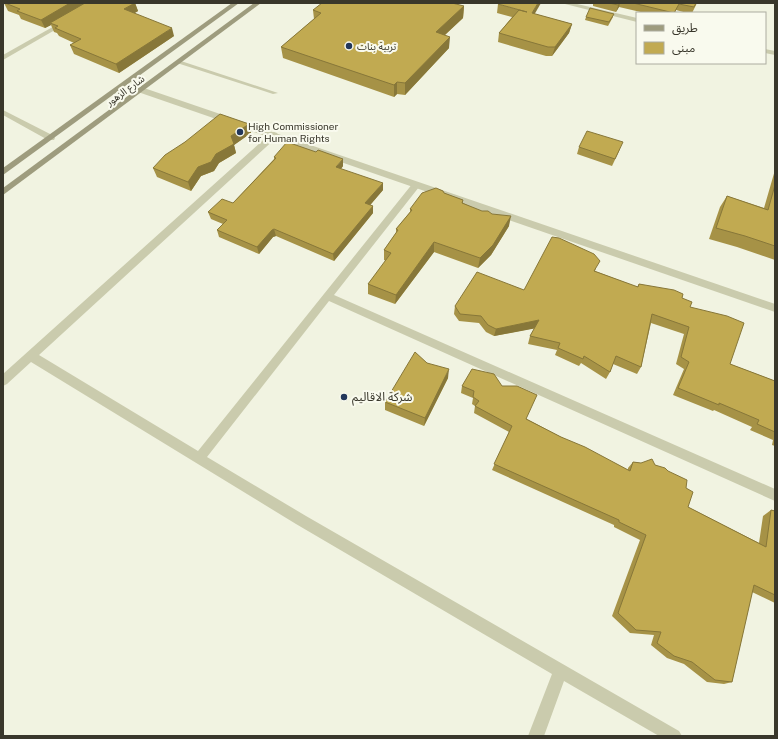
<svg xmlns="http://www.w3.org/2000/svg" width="778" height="739" viewBox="0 0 778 739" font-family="'Public Sans','Noto Sans Arabic',sans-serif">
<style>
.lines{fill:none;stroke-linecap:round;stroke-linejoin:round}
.service{fill:#cacbad;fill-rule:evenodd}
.minor{fill:#cacbad;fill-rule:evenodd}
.tertiary{fill:#cacbad;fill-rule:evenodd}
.secondary{fill:#9e9c7e;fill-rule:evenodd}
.wall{fill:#a69246}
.shaded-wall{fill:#877739}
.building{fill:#c1aa51;stroke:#877739}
.poi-dot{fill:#22375a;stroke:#f9faee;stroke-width:1.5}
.labels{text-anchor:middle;stroke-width:4;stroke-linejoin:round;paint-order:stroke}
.far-poi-label{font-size:10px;fill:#39372b;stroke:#f9faee;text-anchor:start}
.far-street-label{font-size:10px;fill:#39372b;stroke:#f9faee}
.poi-label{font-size:12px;fill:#39372b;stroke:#f9faee;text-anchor:start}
</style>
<rect width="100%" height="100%" fill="#f1f3e1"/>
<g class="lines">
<!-- service -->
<path class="service" d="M177 61H181L278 93 273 94 177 63Z"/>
<!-- minor -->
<g class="minor">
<path d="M561 3H573L637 18V22Z"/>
<path d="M65 20 68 22 67 23 3 60V55Z"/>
<path d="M765 49 775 51V55L765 53Z"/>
<path d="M3 110 54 136 55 138 54 140H48L3 115Z"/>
<path d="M274 132 277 133 278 135 277 137 39 355 198 451 413 183H419L420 185 419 187 334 295 775 489V501L329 301 207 457 306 516 679 731 682 736H659L564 681 544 736H528L552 674 296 524 31 362 7 384 3 386V374L271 133Z"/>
</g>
<!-- tertiary -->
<path class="tertiary" d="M138 88H144L775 304V312L138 92Z"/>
<!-- secondary -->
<g class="secondary">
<path d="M232 3H239L3 175V168Z"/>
<path d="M254 3H261L3 195V188Z"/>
</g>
</g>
<!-- wall -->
<g class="wall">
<path d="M4 3H135L138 11 134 13 174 36 119 73 74 54 70 45 74 43 59 36 57 33 54 32 51 25 45 28 21 19 19 15 8 11Z"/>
<path d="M593 3H697L692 13H687L676 10 675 13H645L619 7 616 12 593 6Z"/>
<path d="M498 4 572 24 569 33 552 56H546L498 42 499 33 512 17 497 13Z"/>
<path d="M464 6 463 18 445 35 449 48 405 95 397 94 394 97 283 58 281 47 314 19 313 10Z"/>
<path d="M586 17H613L608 26 585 20Z"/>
<path d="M249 124 251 133 234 145 236 153 219 163 214 171 201 176 191 191 157 177 153 168 185 142Z"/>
<path d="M579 147 620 149 612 166 577 154Z"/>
<path d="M274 157 343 166 341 169 383 190 370 205 373 213 334 261 276 236 273 237 259 254 219 237 217 230 223 224 211 219 208 212 233 203 274 159Z"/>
<path d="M775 170V260L737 247 709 239 720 207 727 196 764 208Z"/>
<path d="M444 193 463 200V203L509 226 491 255 478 268 434 252 395 304 368 294V284L386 261 384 260V250L396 233V229L410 212V209Z"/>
<path d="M596 268 595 271 637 287 639 284 682 298 690 307 730 364 775 381V446L772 445 773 440 750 430 752 427 714 410 713 411 673 395 684 369 676 364 684 334 651 323 641 367 637 374 613 364 610 372 606 379 581 363 579 366 555 355 557 350 528 344 530 336 535 328 494 336 486 332 479 323 459 321 454 314 455 306 524 290Z"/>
<path d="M427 363 448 378 424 426 385 410V402Z"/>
<path d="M462 386H502L527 419 561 437 628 470V468L633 462 655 465 686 488 688 507 759 543 763 516 771 510 775 511V603L752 592 732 682 724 684 707 682 684 664 667 658 651 645 654 635 630 633 612 616 640 540 614 527V525L492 470 509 432 474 413 475 406 472 404 473 398 461 393Z"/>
</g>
<!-- shaded-wall -->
<g class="shaded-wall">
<path d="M70 3H88L50 23 51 25 45 28 41 20Z"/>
<path d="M135 3 138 11 127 18 124 9Z"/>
<path d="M538 3H541L530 22 532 13Z"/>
<path d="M619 3H620L619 7 616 12Z"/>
<path d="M464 6 463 18 435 44 436 32Z"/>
<path d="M572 24 569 33 552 56 555 47Z"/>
<path d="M172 28 174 36 119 73 116 64Z"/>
<path d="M450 37 449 48 405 95V83Z"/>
<path d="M397 82V94L394 97V85Z"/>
<path d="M249 124 251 133 234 145 236 153 219 163 214 171 201 176 191 191 188 182 198 167 216 154 231 136Z"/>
<path d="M343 159V166L337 174 336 167Z"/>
<path d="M383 183V190L366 210 365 203Z"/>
<path d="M373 206V213L334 261 333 254Z"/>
<path d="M511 216 509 226 491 255 478 268 480 258Z"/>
<path d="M274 229 276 236 273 237 259 254 257 247 272 230Z"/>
<path d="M434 242V252L395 304 396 295Z"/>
<path d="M539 320 537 328 494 336 496 329Z"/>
<path d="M449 369 448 378 424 426 425 418Z"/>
</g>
<!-- building -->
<g class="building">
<path d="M5 3H70L41 20 17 11 20 9Z"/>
<path d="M85 3H135L124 9 172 28 116 64 70 45 81 39 55 28 58 26 50 23Z"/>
<path d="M322 3H452L464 6 436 32 450 37 405 83 397 82 394 85 281 47 321 13 313 10Z"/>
<path d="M499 3H538L532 13 572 24 555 47H548L499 33 519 10 527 12 498 4Z"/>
<path d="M609 3H619L618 5Z"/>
<path d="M633 3H696L694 7 679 4 674 13Z"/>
<path d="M590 8 614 14 609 22 586 17Z"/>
<path d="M220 114 249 124 231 136 234 144 216 154 211 162 198 167 188 182 153 168 165 155 185 142Z"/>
<path d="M587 131 623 142 615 159 579 147Z"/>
<path d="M287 142 316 152 318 150 343 159 336 167 383 183 365 203 373 206 333 254 274 229 272 230 257 247 217 230 227 220 208 212 222 199 233 203 276 158 274 157Z"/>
<path d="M775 185V246L745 236 716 228 727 196 768 210Z"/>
<path d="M436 188 443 191 444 193 463 200 462 203 482 211H488L492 214 511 216 493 245 480 258 434 242 396 295 368 284 391 253 384 250 398 230 396 229 412 210 410 209 422 193Z"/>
<path d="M552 237 559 238 594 254 600 261 594 271 638 287 639 284 674 290 683 294 682 298 692 302 690 307 727 316 744 323 730 364 775 381V432L757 424 759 420 719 403V405L678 388 689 362 681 357 689 327 652 314 641 367 616 356 610 372 584 356 583 359 558 348 560 343 530 336 539 320 496 329 488 325 481 316 460 314 455 306 477 272 524 290Z"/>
<path d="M415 352 427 363 449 369 425 418 385 402Z"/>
<path d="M472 369 494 374 502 386H517L537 395 526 419 561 437 585 447 630 471 633 462 641 463 652 459 655 465 665 468 668 471 687 480 686 488 693 492 688 507 766 547 771 510 775 511V595L754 585 732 682 715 680 692 662 674 656 657 643 661 632 636 630 618 613 646 535 619 522V520L494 464 512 426 475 406 479 401 473 397 474 391 462 386Z"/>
</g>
<!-- markers -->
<g class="poi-dot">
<circle cx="349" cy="46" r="4"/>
<circle cx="240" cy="132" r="4"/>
<circle cx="344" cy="397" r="4"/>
</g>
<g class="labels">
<!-- far-poi labels -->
<g class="far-poi-label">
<text x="357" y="50">تربية بنات</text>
<text x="248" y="130">High Commissioner<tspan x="248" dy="12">for Human Rights</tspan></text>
</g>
<!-- far-street labels -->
<g class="far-street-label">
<text transform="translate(125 90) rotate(-36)" y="4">شارع الزهور</text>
</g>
<!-- poi labels -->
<g class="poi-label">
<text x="352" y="401">شركة الاقاليم</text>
</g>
</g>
<!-- border -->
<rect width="778" height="739" fill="none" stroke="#39372b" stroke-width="8"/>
<!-- legend -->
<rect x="636" y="12" width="130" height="52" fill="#f9faee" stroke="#acaca0"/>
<rect x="644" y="25" width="20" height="6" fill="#9e9c7e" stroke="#acaca0"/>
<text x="672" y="32" font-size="12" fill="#39372b">طريق</text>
<rect x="644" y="42" width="20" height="12" fill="#c1aa51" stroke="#acaca0"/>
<text x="672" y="52" font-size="12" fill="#39372b">مبنى</text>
</svg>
